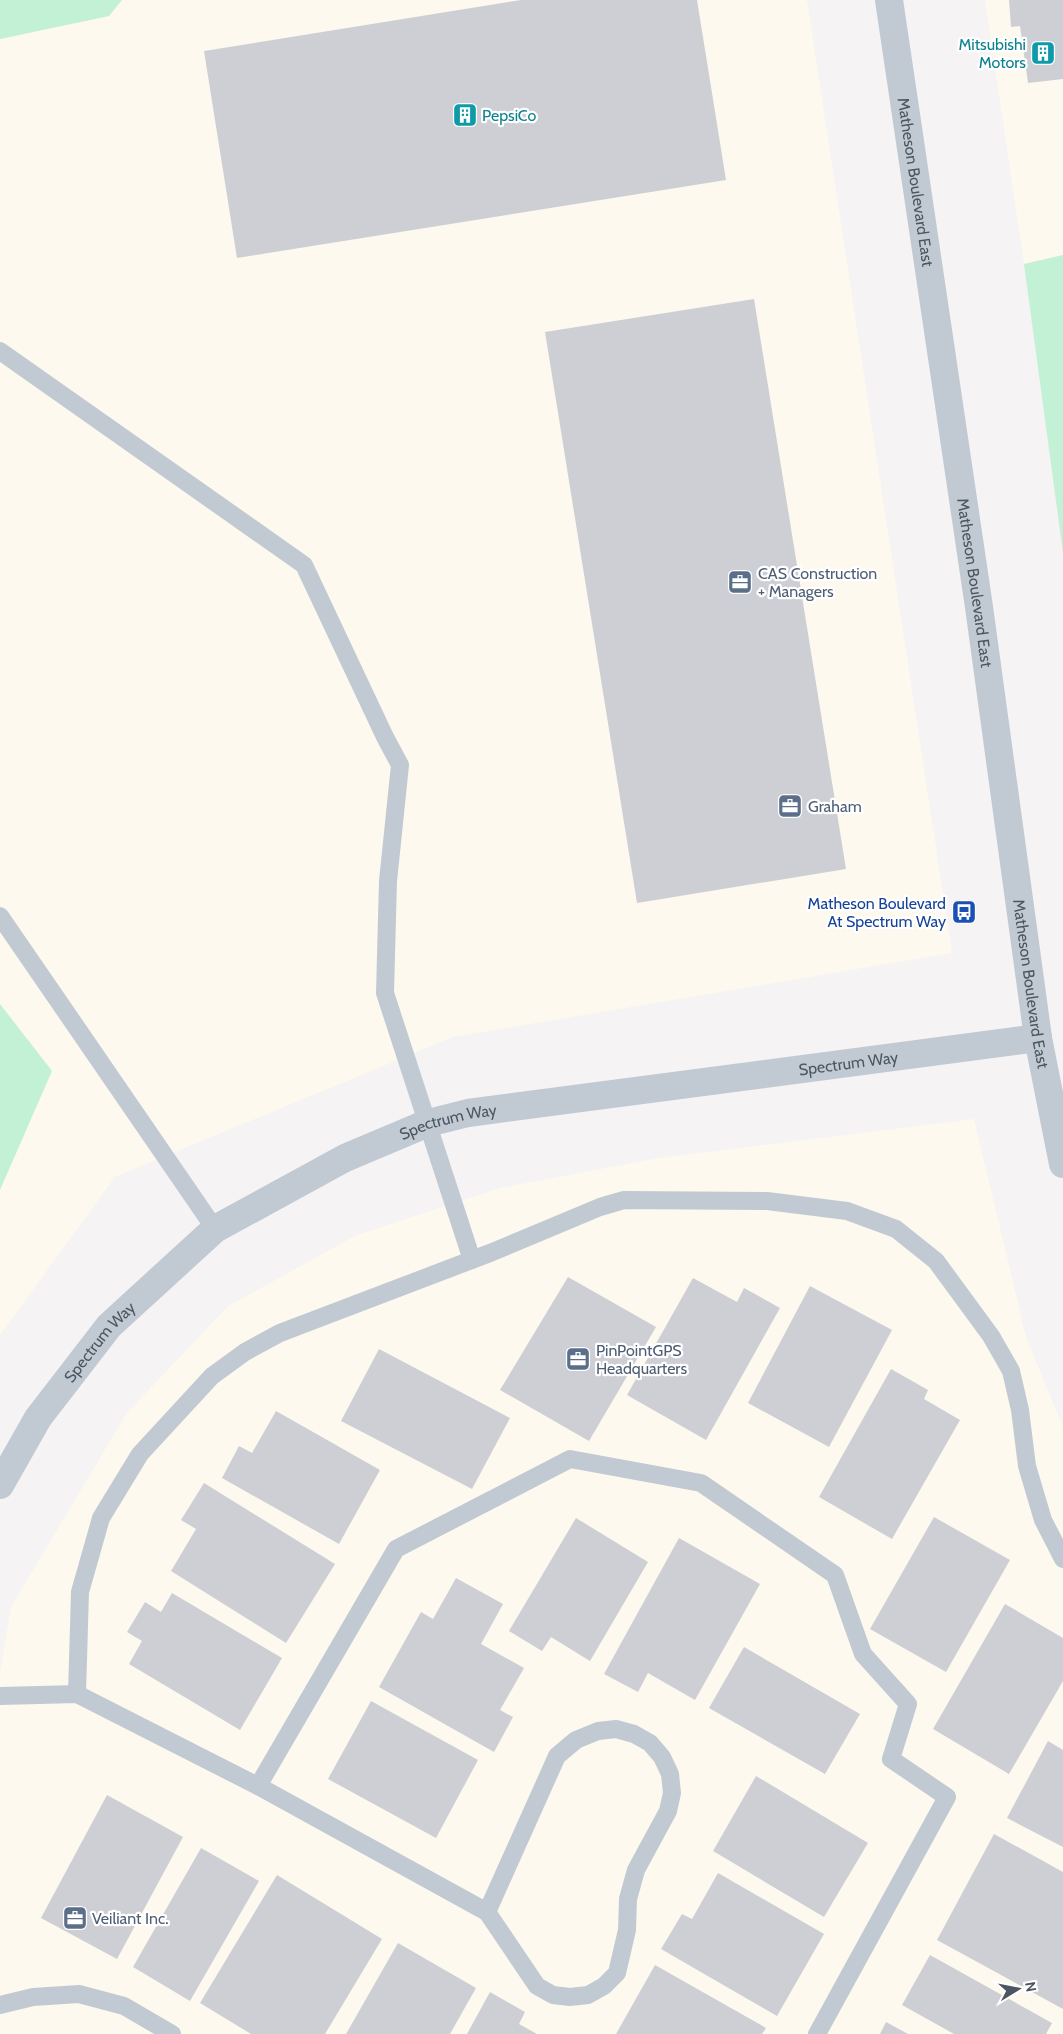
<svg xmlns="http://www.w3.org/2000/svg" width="1063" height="2034" viewBox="0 0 1063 2034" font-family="Cabin,sans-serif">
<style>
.commercial{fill:#fdf9ef}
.green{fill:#c3f1d5}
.building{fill:#cdcfd5}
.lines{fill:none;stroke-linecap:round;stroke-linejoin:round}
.service{stroke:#c1cad2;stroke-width:18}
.minor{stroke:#c1cad2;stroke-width:28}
.tertiary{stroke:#c1cad2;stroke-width:28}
.labels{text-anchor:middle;stroke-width:4.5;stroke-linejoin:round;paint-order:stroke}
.culture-label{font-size:16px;fill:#0d838f;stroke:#fff;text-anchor:end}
.street-label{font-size:16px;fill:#4a5661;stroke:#fff}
.service-label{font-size:16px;fill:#4e5e75;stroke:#fff;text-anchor:start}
.transit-label{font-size:16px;fill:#164399;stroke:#fff;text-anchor:end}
</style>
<rect width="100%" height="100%" fill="#f5f3f3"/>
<!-- commercial -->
<g class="commercial">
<path d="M122 0H807L952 953 453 1037 115 1177 0 1335V39L109 16Z"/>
<path d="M985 0H1063V255L1024 264Z"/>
<path d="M974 1119 1026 1337 1063 1427V2034H0V1672L11 1607 126 1414 228 1306 357 1235 500 1188 658 1158Z"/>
</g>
<!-- green -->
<g class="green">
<path d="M0 0H122L109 16 0 39Z"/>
<path d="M1063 255V553L1024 264Z"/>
<path d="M0 1004 52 1071 0 1190Z"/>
</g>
<!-- building -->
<g class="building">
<path d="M521 0H697L726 180 237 258 204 51Z"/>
<path d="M1009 0H1063V79L1028 83 1020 26 1011 27Z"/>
<path d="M754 299 846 869 637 903 545 332Z"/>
<path d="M568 1277 656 1327 589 1441 500 1390Z"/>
<path d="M693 1278 737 1302 744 1288 780 1308 706 1440 627 1395Z"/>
<path d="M810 1286 892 1330 829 1447 748 1403Z"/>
<path d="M379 1349 510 1418 472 1489 341 1421Z"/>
<path d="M891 1369 928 1390 924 1399 960 1420 892 1539 819 1497Z"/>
<path d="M276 1411 380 1470 339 1544 222 1478 239 1446 252 1453Z"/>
<path d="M204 1483 335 1564 286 1643 171 1571 196 1529 181 1520Z"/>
<path d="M934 1517 1010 1560 946 1672 870 1629Z"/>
<path d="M576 1518 648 1562 590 1661 551 1637 542 1651 509 1631Z"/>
<path d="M679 1538 760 1584 695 1700 648 1673 638 1692 604 1674Z"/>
<path d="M456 1578 503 1604 481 1644 524 1668 500 1710 513 1717 494 1752 379 1687 421 1612 433 1619Z"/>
<path d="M172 1593 282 1658 240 1730 129 1664 142 1641 127 1632 145 1602 161 1612Z"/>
<path d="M1005 1604 1063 1638V1681L1009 1774 933 1729Z"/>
<path d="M744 1647 860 1714 825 1774 709 1708Z"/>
<path d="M371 1701 478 1760 436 1838 328 1779Z"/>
<path d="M1048 1741 1063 1750V1847L1007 1818Z"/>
<path d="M756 1776 868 1843 824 1917 713 1851Z"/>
<path d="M107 1795 183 1837 117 1959 41 1918Z"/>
<path d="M994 1834 1063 1872V2009L937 1940Z"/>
<path d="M201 1848 259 1881 190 2001 133 1967Z"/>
<path d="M718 1873 824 1934 777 2016 661 1949 682 1914 692 1919Z"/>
<path d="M277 1875 382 1939 325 2034H251L200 2003Z"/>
<path d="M398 1943 476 1988 450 2034H346Z"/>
<path d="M930 1955 1052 2023 1046 2034H954L902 2005Z"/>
<path d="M655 1965 766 2028 762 2034H616Z"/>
<path d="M490 1992 525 2012 519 2024 537 2034H467Z"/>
<path d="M886 2022 908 2034H880Z"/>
</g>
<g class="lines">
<!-- service -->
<g class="service">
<path d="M0 351 304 565 385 737 400 765 388 881 385 993 472 1260"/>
<path d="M0 916 215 1229"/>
<path d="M77 1694 80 1592 101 1518 140 1454 212 1376 245 1352 280 1333 490 1253 600 1207 624 1200 767 1201 847 1211 896 1229 936 1261 991 1336 1011 1371 1020 1410 1027 1466 1043 1520 1063 1559"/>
<path d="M0 1696 77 1694 258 1786 487 1912 537 1986 553 1995 570 1997 588 1995 604 1986 617 1973 627 1930 628 1899 636 1870 668 1811 672 1793 670 1774 662 1757 650 1743 634 1734 616 1729 598 1731 576 1740 557 1756 487 1912"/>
<path d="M258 1786 396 1549 570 1459 701 1483 835 1575 863 1654 908 1704 891 1759 947 1797 817 2034"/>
<path d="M0 2005 33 1997 79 1994 124 2006 172 2034"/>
</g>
<!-- minor -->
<path class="minor" id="s1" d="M0 1485 38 1418 109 1326 215 1229 345 1158 428 1123 468 1113 1038 1038"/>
<!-- tertiary -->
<path class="tertiary" id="s2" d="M889 0 979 607 1038 1038 1063 1164"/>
</g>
<!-- icons -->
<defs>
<symbol id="building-square" viewBox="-11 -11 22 22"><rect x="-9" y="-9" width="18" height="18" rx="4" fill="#0f9aa8" stroke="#fff"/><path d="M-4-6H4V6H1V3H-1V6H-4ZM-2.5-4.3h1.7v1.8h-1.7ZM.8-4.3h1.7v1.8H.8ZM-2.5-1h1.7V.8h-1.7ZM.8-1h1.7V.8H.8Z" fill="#fff"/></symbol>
<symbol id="office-square" viewBox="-11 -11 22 22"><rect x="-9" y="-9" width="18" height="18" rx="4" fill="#5c6f8a" stroke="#fff"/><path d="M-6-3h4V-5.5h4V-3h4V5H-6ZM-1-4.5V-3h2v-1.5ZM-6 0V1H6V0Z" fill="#fff"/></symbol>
<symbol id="bus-square" viewBox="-11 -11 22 22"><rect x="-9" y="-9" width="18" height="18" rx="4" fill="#1a4fb4" stroke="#fff"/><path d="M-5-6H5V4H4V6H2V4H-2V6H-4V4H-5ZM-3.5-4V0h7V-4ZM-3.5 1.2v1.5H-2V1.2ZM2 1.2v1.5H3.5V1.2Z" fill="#fff"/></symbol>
</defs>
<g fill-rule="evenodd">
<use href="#building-square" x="1029" y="39" width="28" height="28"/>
<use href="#building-square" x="451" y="101" width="28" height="28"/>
<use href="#office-square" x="726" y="568" width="28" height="28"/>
<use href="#office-square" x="776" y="792" width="28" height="28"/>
<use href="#bus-square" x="950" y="898" width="28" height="28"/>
<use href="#office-square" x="564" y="1345" width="28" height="28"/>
<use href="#office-square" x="61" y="1904" width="28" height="28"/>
</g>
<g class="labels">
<!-- culture labels -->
<g class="culture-label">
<text x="1026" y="50">Mitsubishi<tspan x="1026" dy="18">Motors</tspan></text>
<text x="482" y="121" text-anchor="start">PepsiCo</text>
</g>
<!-- street labels -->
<g class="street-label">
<text dy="6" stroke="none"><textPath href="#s2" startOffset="184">Matheson Boulevard East</textPath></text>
<text dy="6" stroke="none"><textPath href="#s2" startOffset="589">Matheson Boulevard East</textPath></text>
<text dy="6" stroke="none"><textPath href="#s2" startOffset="994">Matheson Boulevard East</textPath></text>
<text dy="6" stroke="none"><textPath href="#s1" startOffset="1000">Spectrum Way</textPath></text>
<text dy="6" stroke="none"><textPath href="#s1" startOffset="595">Spectrum Way</textPath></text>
<text dy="6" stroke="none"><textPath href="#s1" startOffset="175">Spectrum Way</textPath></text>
</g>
<!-- service labels -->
<g class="service-label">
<text x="758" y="579">CAS Construction<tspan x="758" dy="18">+ Managers</tspan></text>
<text x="808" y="812">Graham</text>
<text x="596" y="1356">PinPointGPS<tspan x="596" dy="18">Headquarters</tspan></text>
<text x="92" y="1924">Veiliant Inc.</text>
</g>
<!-- transit labels -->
<g class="transit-label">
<text x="946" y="909">Matheson Boulevard<tspan x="946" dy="18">At Spectrum Way</tspan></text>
</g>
</g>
<!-- north arrow -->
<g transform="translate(1018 1989) rotate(80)" stroke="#ffffff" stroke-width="4" paint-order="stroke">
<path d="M0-4L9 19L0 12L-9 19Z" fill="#4a5661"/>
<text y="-8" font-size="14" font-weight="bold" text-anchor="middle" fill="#4a5661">N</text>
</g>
</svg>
